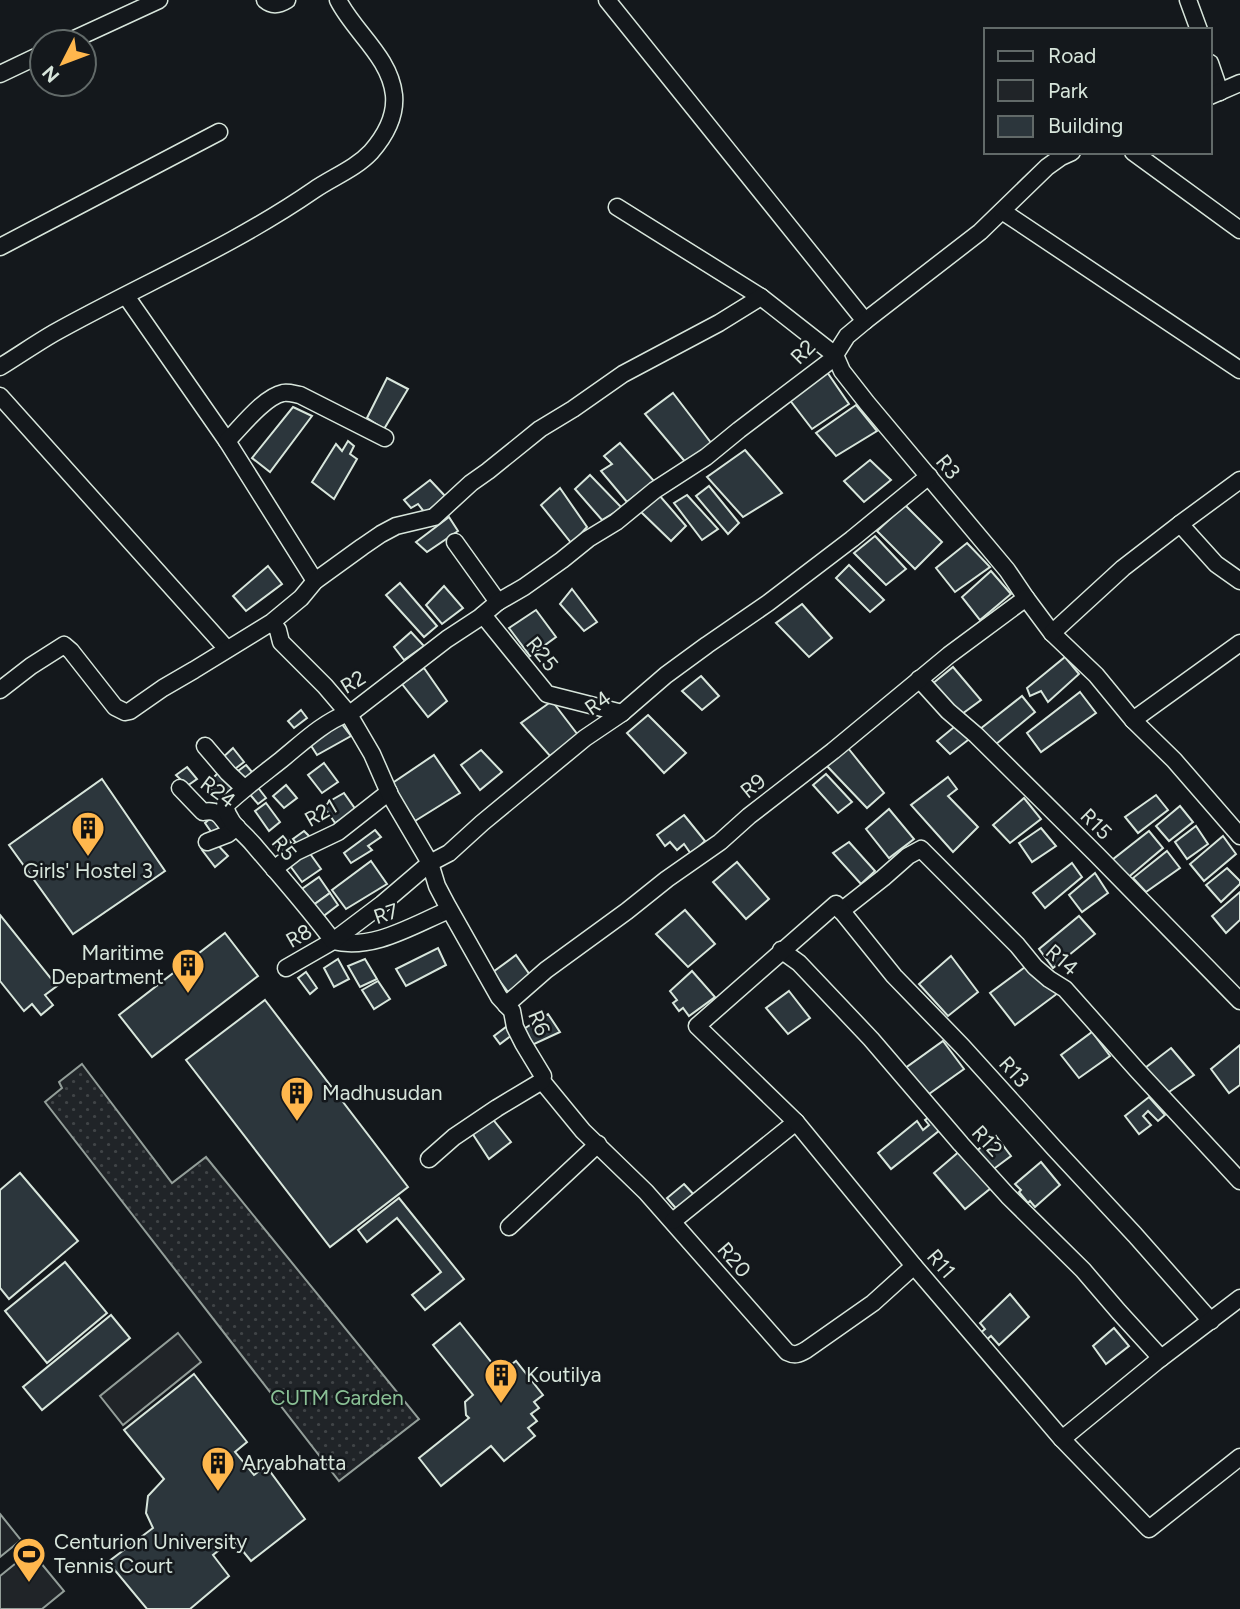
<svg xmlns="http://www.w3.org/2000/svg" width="1240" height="1609" viewBox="0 0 1240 1609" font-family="Figtree,sans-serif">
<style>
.green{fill:#202428;stroke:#939e99;stroke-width:2}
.garden{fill:url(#garden-dots);stroke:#939e99;stroke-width:2}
.building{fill:#2c363c;stroke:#d8e6dc;stroke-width:2}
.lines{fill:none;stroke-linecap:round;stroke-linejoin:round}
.street-casing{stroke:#d8e6dc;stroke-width:19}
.street{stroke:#14181c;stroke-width:16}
.labels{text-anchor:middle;stroke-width:5;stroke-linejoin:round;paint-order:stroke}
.street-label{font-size:21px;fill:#d8e6dc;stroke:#14181c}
.poi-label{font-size:21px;fill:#d8e6dc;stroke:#14181c;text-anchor:start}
.park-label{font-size:21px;fill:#8ac095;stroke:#14181c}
</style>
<defs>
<pattern id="garden-dots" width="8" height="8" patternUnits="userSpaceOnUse" patternTransform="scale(1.75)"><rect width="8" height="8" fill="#202428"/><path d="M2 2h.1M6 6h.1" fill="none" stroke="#404447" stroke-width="1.8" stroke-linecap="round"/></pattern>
</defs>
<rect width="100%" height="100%" fill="#14181c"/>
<!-- green -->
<g class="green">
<path d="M178 1333 201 1362 123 1425 100 1396Z"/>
<path d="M0 1514 21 1540 0 1557Z"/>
<path d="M31 1551 64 1591 42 1609H0V1576Z"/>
</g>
<!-- garden -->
<path class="garden" d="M82 1064 172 1183 206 1157 419 1419 339 1481 45 1102 62 1088 59 1082Z"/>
<!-- building -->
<g class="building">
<path d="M827 372 849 404 812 429 789 399Z"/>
<path d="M387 378 408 389 384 429 367 418Z"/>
<path d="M673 393 712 444 687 464 645 414Z"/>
<path d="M856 405 877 431 836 456 816 433Z"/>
<path d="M293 407 312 416 270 472 252 458Z"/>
<path d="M348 441 354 446 350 454 357 459 334 499 312 482 336 444 342 451Z"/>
<path d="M620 443 654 481 627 502 601 471 612 464 604 456Z"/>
<path d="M745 450 782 493 743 517 707 477Z"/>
<path d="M870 460 891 480 864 502 844 481Z"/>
<path d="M590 475 622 508 602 520 575 489Z"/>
<path d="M430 480 446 497 425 513 418 504 411 508 404 500Z"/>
<path d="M709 486 739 523 728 534 696 496Z"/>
<path d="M560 488 587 527 572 544 541 505Z"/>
<path d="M659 495 686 526 671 541 639 510Z"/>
<path d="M687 495 718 529 702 540 674 503Z"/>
<path d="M905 505 942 542 915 569 877 531Z"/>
<path d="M449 517 458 531 427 552 416 542Z"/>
<path d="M875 536 906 569 886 585 854 553Z"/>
<path d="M967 543 990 567 955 592 936 568Z"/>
<path d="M849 565 884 600 870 612 836 578Z"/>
<path d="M268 566 282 584 246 611 233 596Z"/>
<path d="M991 571 1011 594 980 620 962 597Z"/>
<path d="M400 583 437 626 424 637 386 595Z"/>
<path d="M444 586 463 608 442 624 426 605Z"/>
<path d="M572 589 597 622 584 631 560 604Z"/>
<path d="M802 604 832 638 809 657 776 623Z"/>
<path d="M536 610 556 637 530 656 509 628Z"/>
<path d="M411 632 424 646 404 660 394 647Z"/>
<path d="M1065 657 1079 674 1048 702 1041 691 1030 696 1027 688Z"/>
<path d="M953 667 981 700 962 714 932 684Z"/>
<path d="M424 668 447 701 428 717 402 684Z"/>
<path d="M701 676 719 696 702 710 682 691Z"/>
<path d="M1080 692 1096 713 1041 752 1027 733Z"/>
<path d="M1022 696 1035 712 995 745 980 729Z"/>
<path d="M552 701 578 735 550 756 521 723Z"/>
<path d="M301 710 307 718 294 728 288 721Z"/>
<path d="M648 715 686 753 664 773 627 733Z"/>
<path d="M341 723 351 736 317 755 310 744Z"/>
<path d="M959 723 972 737 950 754 937 741Z"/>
<path d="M233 748 244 762 231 772 220 760Z"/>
<path d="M848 748 884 793 867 808 826 765Z"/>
<path d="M481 750 502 772 480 790 461 765Z"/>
<path d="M434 755 460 793 415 821 391 784Z"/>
<path d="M324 763 338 782 322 793 308 775Z"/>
<path d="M246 765 253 773 241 782 234 774Z"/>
<path d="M187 767 197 779 187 786 176 775Z"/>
<path d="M222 769 237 786 220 801 207 784Z"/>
<path d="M826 774 852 802 838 813 813 785Z"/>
<path d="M948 777 957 789 948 796 978 827 953 852 911 805Z"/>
<path d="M102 779 165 871 73 934 9 845Z"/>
<path d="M256 785 266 798 258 804 248 792Z"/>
<path d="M286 785 297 798 284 808 273 796Z"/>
<path d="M344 793 356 810 335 823 323 805Z"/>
<path d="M1156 795 1168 810 1138 833 1125 817Z"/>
<path d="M1024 798 1041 819 1010 843 993 825Z"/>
<path d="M266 803 280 822 269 831 255 811Z"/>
<path d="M1180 806 1193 822 1169 841 1156 826Z"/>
<path d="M889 809 914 839 889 858 866 829Z"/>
<path d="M684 815 705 841 691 854 684 844 677 850 670 842 665 846 657 835Z"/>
<path d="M213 816 223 829 214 836 205 823Z"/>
<path d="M1196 826 1208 844 1187 859 1175 842Z"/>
<path d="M1041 828 1056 846 1032 862 1019 843Z"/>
<path d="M375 830 381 837 368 846 372 850 351 863 344 853Z"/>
<path d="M304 831 312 839 300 848 293 839Z"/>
<path d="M1149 831 1163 848 1125 880 1112 860Z"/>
<path d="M1223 836 1236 854 1204 881 1190 864Z"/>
<path d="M287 838 296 849 286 857 275 845Z"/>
<path d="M214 841 228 856 215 867 202 850Z"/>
<path d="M849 842 875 871 861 884 833 853Z"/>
<path d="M306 848 321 869 302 882 288 863Z"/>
<path d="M1167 851 1180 868 1146 892 1133 878Z"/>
<path d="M371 861 387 884 346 909 332 890Z"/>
<path d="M737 862 769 899 746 919 713 882Z"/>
<path d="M1072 863 1082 877 1045 908 1033 893Z"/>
<path d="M1227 868 1240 881V884L1221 902 1206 885Z"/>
<path d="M1095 873 1108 893 1082 912 1069 895Z"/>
<path d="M319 877 330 893 312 906 299 891Z"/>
<path d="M1240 892V920L1226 933 1212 916Z"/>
<path d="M330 893 338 905 321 918 312 906Z"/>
<path d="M685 910 715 944 688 967 656 934Z"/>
<path d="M0 915 57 986 45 995 53 1005 41 1015 32 1004 24 1011 0 981Z"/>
<path d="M1079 916 1095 934 1053 968 1039 949Z"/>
<path d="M225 933 258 976 152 1057 119 1015Z"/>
<path d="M438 948 446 965 406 986 396 969Z"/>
<path d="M516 955 530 975 508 992 493 972Z"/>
<path d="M951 956 978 992 948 1016 919 984Z"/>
<path d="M338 959 349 979 334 987 324 968Z"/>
<path d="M365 959 377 979 360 987 348 966Z"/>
<path d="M1029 964 1058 993 1015 1025 990 993Z"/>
<path d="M692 971 715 997 689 1016 683 1008 679 1011 673 1003 677 1000 670 991Z"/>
<path d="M306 972 317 988 310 994 298 978Z"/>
<path d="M378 981 390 999 374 1009 362 990Z"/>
<path d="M789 991 810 1018 788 1034 766 1008Z"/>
<path d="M265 1000 408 1187 330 1247 186 1060Z"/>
<path d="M548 1014 560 1032 532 1045 522 1030Z"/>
<path d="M506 1027 512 1035 500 1044 494 1036Z"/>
<path d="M1092 1032 1110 1056 1079 1078 1061 1055Z"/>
<path d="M943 1041 964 1069 929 1094 904 1069Z"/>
<path d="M1240 1045V1085L1229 1093 1211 1069Z"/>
<path d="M1171 1048 1194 1075 1166 1094 1145 1068Z"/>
<path d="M1149 1097 1165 1115 1158 1121 1148 1111 1143 1116 1151 1125 1139 1134 1125 1116Z"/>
<path d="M491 1117 511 1142 489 1159 472 1133Z"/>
<path d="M929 1117 940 1130 891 1169 878 1153 917 1121 923 1130 929 1125 925 1120Z"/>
<path d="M996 1136 1011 1156 991 1171 975 1152Z"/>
<path d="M961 1150 991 1188 965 1209 934 1173Z"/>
<path d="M1041 1162 1060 1185 1035 1207 1030 1201 1028 1203 1019 1192 1021 1190 1015 1184Z"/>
<path d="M20 1173 78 1241 9 1299 0 1288V1190Z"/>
<path d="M684 1184 696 1197 679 1212 667 1198Z"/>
<path d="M399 1198 464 1279 425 1310 412 1295 441 1272 397 1218 367 1242 358 1230Z"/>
<path d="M65 1262 107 1313 47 1363 5 1311Z"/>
<path d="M1010 1294 1029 1317 999 1345 991 1336 985 1341 979 1334 985 1329 980 1323Z"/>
<path d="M111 1315 130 1338 42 1410 23 1387Z"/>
<path d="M460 1323 500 1373 516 1361 543 1395 534 1402 539 1408 531 1414 537 1421 528 1428 535 1436 504 1461 491 1446 441 1486 419 1458 469 1418 466 1415 465 1402 473 1395 433 1345Z"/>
<path d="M1114 1328 1129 1346 1106 1364 1093 1346Z"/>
<path d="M194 1374 247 1442 235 1452 254 1475 266 1466 305 1519 251 1561 233 1539 213 1555 229 1576 190 1609H147L108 1562 153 1528 146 1513 148 1496 164 1479 124 1430Z"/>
</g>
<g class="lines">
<defs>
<g id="street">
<path d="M265 0C272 6 279 5 287 0"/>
<path d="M607 0 865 321"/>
<path d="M1188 0 1199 30"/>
<path d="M68 42 159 0"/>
<path d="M1210 63 1220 92"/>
<path d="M0 74 42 54"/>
<path d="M1210 96 1240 83"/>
<path d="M1072 152 1061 157 1047 167 980 232 865 321 847 336 835 355 842 371 867 403 1007 570 1026 598 1052 633 1096 675 1133 720 1174 760 1240 836"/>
<path d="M1133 152 1240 230"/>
<path d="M617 207 761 297"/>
<path d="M1002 211 1240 370"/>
<path d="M0 247 219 132"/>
<path d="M126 296 227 441 315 581"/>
<path d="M0 367C18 356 35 344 54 333 140 285 233 246 314 190 333 177 355 169 371 152 385 136 396 117 394 95 390 57 354 32 338 0"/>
<path d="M0 396 227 649"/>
<path d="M227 441C241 427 264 397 283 393 289 392 294 394 300 395L385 438"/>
<path d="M1180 524 1240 480"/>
<path d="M455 542 498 602"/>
<path d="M483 615 547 694 622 713"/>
<path d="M1052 633 1123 568 1180 524 1216 564 1240 581"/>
<path d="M919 679 948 711 976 735 1096 854 1240 1001"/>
<path d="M0 690 31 666 64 645 71 651 115 707 125 712 130 711 163 688 194 670 272 622 301 598 315 581 362 547 381 534 396 526 434 517 471 483 488 471 540 429 573 409 623 374 719 323 761 297 835 355 830 361 739 430 706 457 655 490 616 522 588 539 562 560 524 587 498 602 479 618 447 639 355 710 348 713 325 686 281 642 278 630 272 622"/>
<path d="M1133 720 1240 643"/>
<path d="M205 746 228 773 244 788"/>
<path d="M180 788 203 812C218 809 220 816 228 826"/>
<path d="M207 842 228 834 237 827"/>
<path d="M274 869 296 852 338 832 389 792"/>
<path d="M841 911 883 878 908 856 921 849 1017 945 1035 967 1049 979 1065 989 1137 1070 1240 1181"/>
<path d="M781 950 799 963 871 1039 961 1144 1008 1196 1083 1270 1119 1312 1161 1358"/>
<path d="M286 968 333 941C373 951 413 925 449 910"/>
<path d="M506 1005 546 970 627 911 667 879 720 842 749 816 833 751 949 655 1026 598"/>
<path d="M542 1081 583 1131 646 1192 787 1352C795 1356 799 1354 806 1350L873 1303 914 1266"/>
<path d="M429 1159 454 1137 497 1108 542 1081 543 1076 523 1043 515 1027 512 1011 499 997 447 905 437 886 430 863 382 904 333 941C308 907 280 876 253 844 241 830 230 825 225 806 243 789 262 775 281 760 302 743 322 723 348 713L372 754 390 795 430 863 449 853 482 823 585 738 622 713 666 675 707 645 768 603 852 539 929 476"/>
<path d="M673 1221 796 1122"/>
<path d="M509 1227 598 1144"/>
<path d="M1211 1321 1135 1235 1055 1149 962 1046 894 976 836 904 697 1026 796 1122 914 1266 1062 1439 1149 1529 1240 1457"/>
<path d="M1062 1439 1156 1362 1240 1298"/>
</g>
</defs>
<!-- street casing -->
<use href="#street" class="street-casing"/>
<!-- street -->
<use href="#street" class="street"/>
</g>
<!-- icons -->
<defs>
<symbol id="building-pin" viewBox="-11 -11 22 30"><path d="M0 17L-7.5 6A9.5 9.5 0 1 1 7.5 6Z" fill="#ffb74d" stroke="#14181c"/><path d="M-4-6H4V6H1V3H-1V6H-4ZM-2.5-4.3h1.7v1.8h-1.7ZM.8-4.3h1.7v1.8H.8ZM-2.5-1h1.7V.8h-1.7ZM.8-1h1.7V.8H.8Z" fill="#111"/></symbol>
<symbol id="stadium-pin" viewBox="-11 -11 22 30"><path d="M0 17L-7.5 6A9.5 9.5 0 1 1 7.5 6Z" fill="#ffb74d" stroke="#14181c"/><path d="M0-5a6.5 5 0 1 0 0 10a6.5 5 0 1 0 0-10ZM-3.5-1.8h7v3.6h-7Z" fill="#111"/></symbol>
</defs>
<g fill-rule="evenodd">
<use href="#building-pin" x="69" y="809" width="38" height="52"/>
<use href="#building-pin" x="169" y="946" width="38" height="52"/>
<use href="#building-pin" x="278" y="1074" width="38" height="52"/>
<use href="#building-pin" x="482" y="1356" width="38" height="52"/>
<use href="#building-pin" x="199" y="1444" width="38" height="52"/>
<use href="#stadium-pin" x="10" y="1535" width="38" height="52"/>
</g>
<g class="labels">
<!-- street labels -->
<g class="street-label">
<text transform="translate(803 352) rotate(-45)" y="7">R2</text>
<text transform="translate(948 467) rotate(51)" y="7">R3</text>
<text transform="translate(542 654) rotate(51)" y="7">R25</text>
<text transform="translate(353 682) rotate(-31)" y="7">R2</text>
<text transform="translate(598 703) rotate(-35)" y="7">R4</text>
<text transform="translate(753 786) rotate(-39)" y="7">R9</text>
<text transform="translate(218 792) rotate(37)" y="7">R24</text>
<text transform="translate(321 813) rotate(-30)" y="7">R21</text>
<text transform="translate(1096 824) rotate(45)" y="7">R15</text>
<text transform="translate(284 848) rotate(50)" y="7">R5</text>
<text transform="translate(386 914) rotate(-19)" y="7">R7</text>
<text transform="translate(299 936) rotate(-30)" y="7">R8</text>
<text transform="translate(1062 960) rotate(41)" y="7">R14</text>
<text transform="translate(539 1023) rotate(67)" y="7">R6</text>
<text transform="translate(1014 1072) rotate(48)" y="7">R13</text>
<text transform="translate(987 1141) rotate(48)" y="7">R12</text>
<text transform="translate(734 1260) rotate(49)" y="7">R20</text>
<text transform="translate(941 1264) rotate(49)" y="7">R11</text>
</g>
<!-- poi labels -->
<g class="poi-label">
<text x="88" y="878" text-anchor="middle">Girls' Hostel 3</text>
<text x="164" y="960" text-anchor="end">Maritime<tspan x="164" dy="24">Department</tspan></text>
<text x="322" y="1100">Madhusudan</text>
<text x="526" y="1382">Koutilya</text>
<text x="242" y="1470">Aryabhatta</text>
<text x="54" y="1549">Centurion University<tspan x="54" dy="24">Tennis Court</tspan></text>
</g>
<!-- park labels -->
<g class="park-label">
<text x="337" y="1405">CUTM Garden</text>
</g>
</g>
<!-- legend -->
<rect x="984" y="28" width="228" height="126" fill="#14181c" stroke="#626a69" stroke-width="2"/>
<rect x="998" y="51" width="35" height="10" fill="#14181c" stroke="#626a69" stroke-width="2"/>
<text x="1048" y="63" font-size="21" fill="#d8e6dc">Road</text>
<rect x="998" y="80" width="35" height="21" fill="#202428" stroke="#626a69" stroke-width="2"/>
<text x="1048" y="98" font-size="21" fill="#d8e6dc">Park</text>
<rect x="998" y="116" width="35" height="21" fill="#2c363c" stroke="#626a69" stroke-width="2"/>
<text x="1048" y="133" font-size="21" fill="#d8e6dc">Building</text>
<!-- north arrow -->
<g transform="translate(63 63) rotate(228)"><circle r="33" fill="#14181c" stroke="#626a69" stroke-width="2"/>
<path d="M0-5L12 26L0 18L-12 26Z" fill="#ffb74d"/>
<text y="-10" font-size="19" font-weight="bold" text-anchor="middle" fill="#d8e6dc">N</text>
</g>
</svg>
